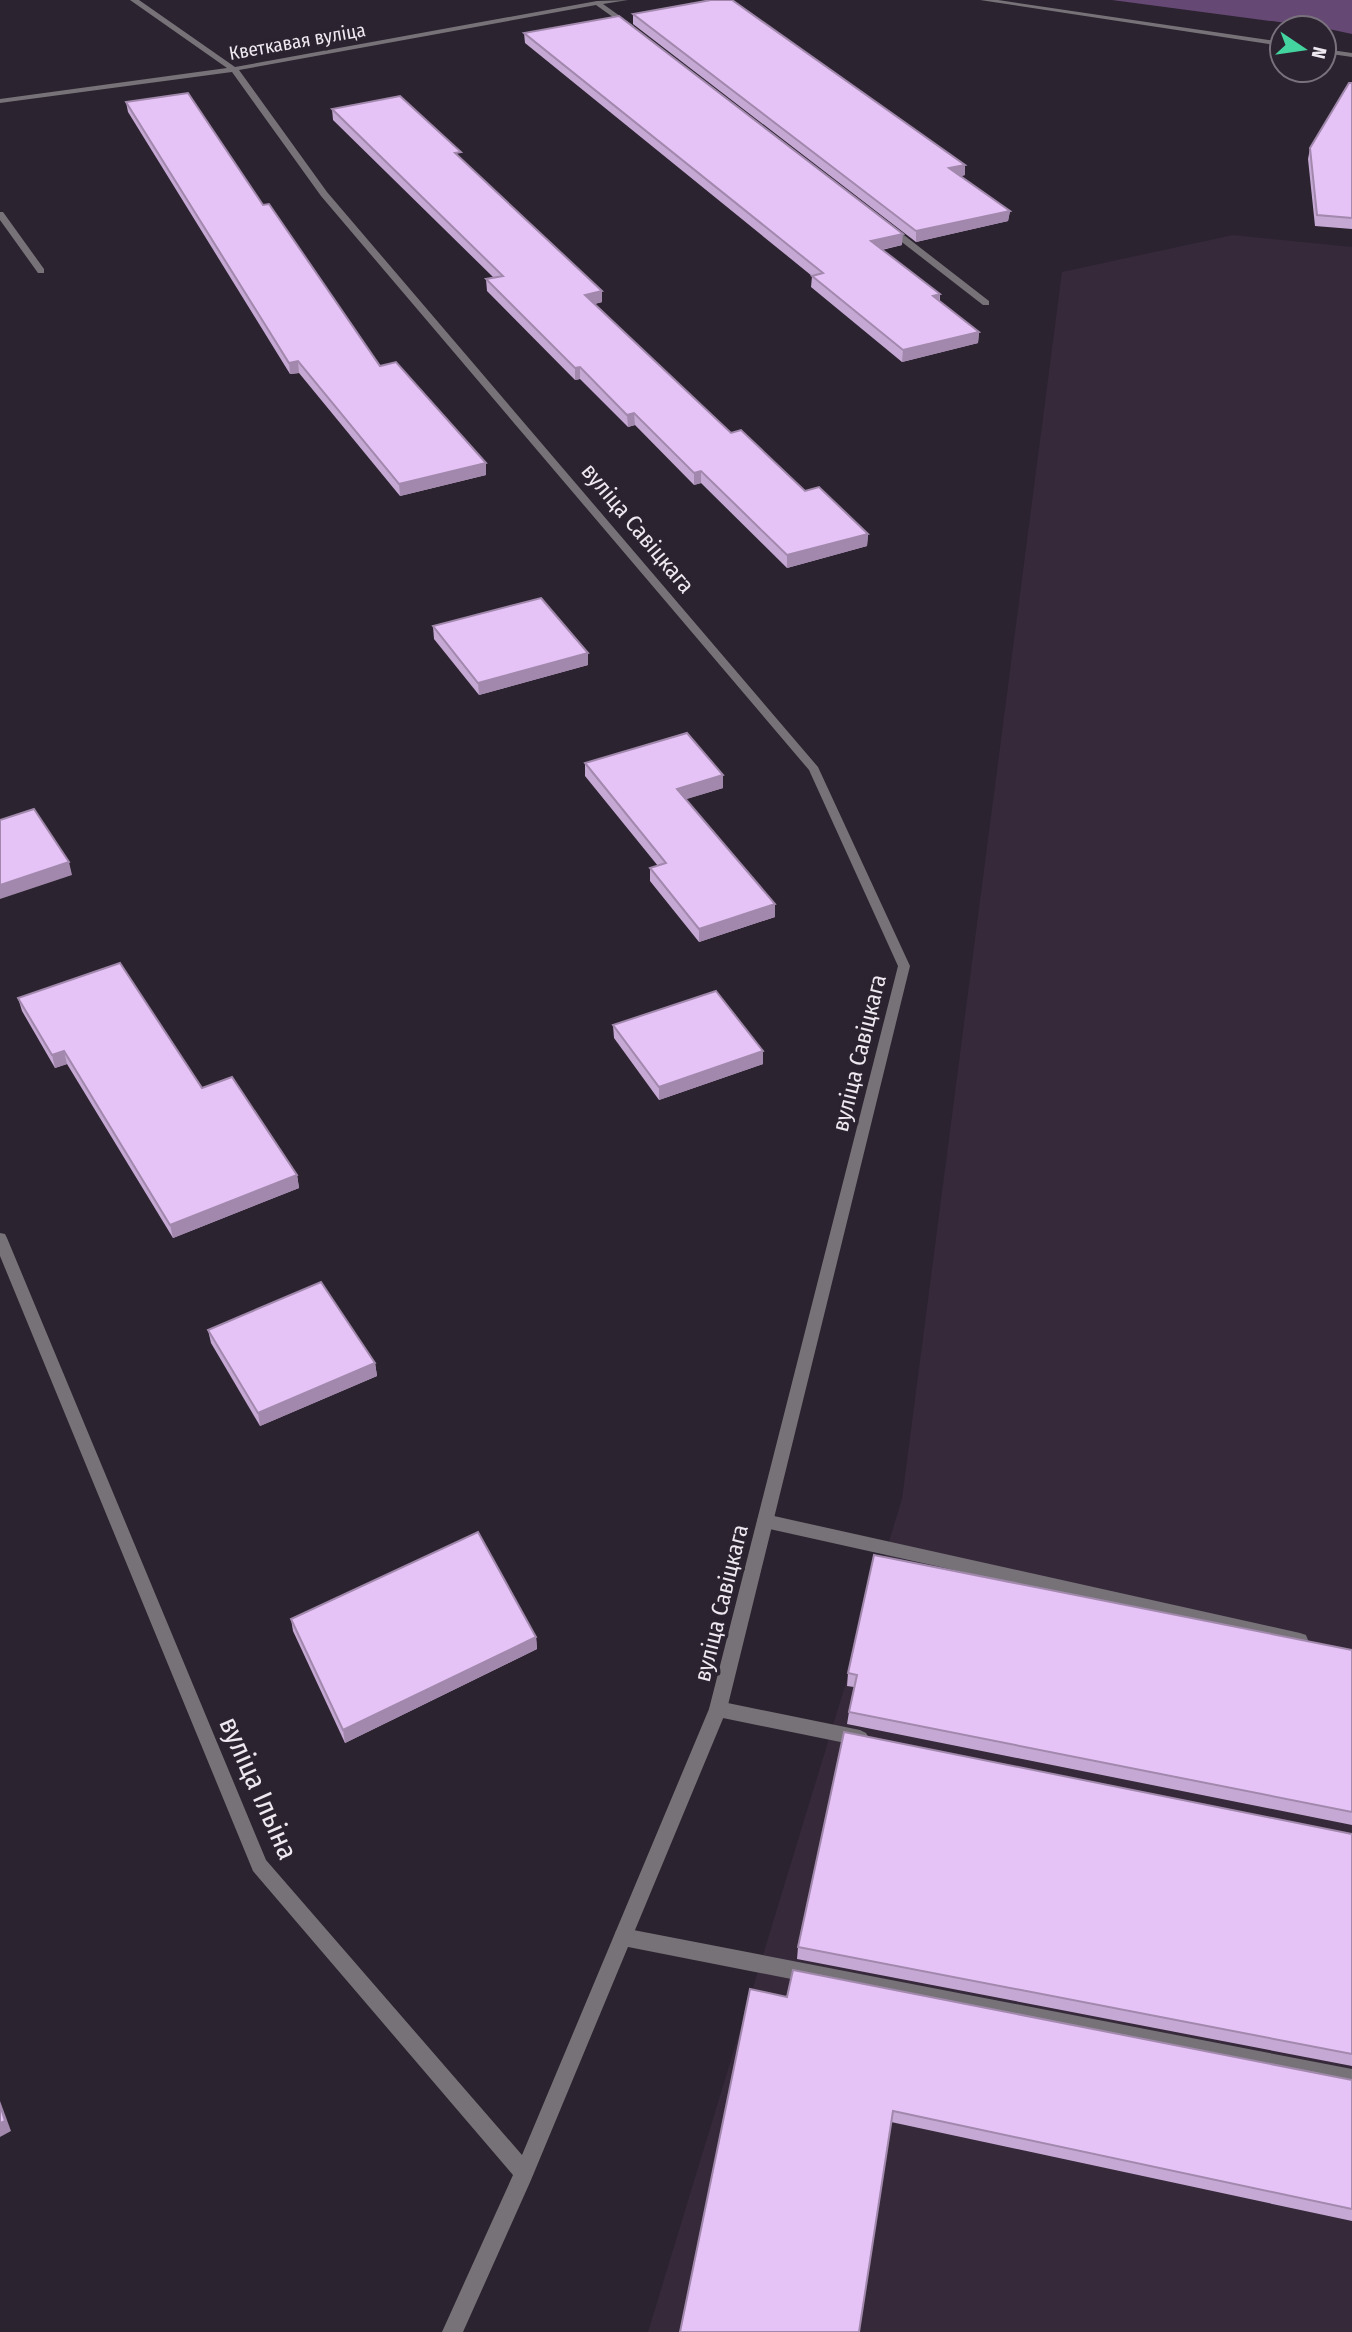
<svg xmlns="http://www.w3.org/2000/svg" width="1352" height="2332" viewBox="0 0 1352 2332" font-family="'Fira Sans Condensed',sans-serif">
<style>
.built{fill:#35293a}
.forest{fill:#664874}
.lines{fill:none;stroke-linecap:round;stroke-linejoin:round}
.service{fill:#767278;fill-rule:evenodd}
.minor{fill:#767278;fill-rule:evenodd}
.wall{fill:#c6a8d4}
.shaded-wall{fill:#a188ac}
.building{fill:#e6c3f6;stroke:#a188ac;stroke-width:2}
.labels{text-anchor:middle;stroke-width:7;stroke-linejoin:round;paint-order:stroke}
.far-street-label{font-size:19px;fill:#eee9f1;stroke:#2b232f}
.street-label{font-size:23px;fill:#eee9f1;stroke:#2b232f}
.near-street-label{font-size:28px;fill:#eee9f1;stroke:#2b232f}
</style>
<rect width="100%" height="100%" fill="#2b232f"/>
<!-- built -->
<path class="built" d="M1233 235 1352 247V2332H648L902 1499 1062 272Z"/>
<!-- forest -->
<path class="forest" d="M1112 0H1352V34L1324 28Z"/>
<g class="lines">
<!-- service -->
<g class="service">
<path d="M0 212H3L44 269V273H38L0 220Z"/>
<path d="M765 1514 1300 1633 1306 1635 1308 1640 1306 1645 1300 1647 765 1528 759 1526 757 1521 759 1516Z"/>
<path d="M718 1701 860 1730 866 1733 869 1738 866 1743 860 1746 718 1717 712 1714 709 1709 712 1704Z"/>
<path d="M623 1928 1352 2069V2089L623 1946 616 1943 614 1937 616 1931Z"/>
</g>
<!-- minor -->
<g class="minor">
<path d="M130 0H139L235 67 597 1 628 0 603 4 634 26 631 30 596 5 239 70 327 192 818 767 910 966 727 1709 531 2180 463 2332H442L513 2175 253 1871 0 1256V1233L5 1234 7 1238 266 1860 522 2155 709 1709 898 966 809 770 321 196 232 72 0 103V99L227 68Z"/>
<path d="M980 0H998L1282 42V46Z"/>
<path d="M1324 49 1352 53V57L1324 53Z"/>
<path d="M885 225H891L989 301V305H983L885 229Z"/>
</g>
</g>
<!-- wall -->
<g class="wall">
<path d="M633 14 965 165V175L961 176 1010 211 1008 221 916 242 633 24Z"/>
<path d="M524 33 902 245 882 250 940 294V301L979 332 978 343 902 362 811 287 812 276 525 43Z"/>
<path d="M1352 83V229L1315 226 1308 159 1310 148Z"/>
<path d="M126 102 263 205 380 366 486 475 400 496 299 373 290 374 128 112Z"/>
<path d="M332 109 461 159 602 291V302L595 304 731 433 805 491 868 534 867 546 787 568 701 483 694 485 635 425 628 427 580 379 575 380 487 291 486 279 494 278 333 120Z"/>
<path d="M433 626 588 665 479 695 434 639Z"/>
<path d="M585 763 723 775V788L686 799 775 904V917L699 942 650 881V868L658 866 585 776Z"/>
<path d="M18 998 202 1088 297 1175 299 1188 173 1238 67 1064 55 1068 22 1011Z"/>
<path d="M613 1025 763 1051V1064L659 1100 614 1038Z"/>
<path d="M208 1330 375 1363 377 1376 260 1426 211 1343Z"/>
<path d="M291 1619 536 1637 537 1649 345 1743 293 1631Z"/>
<path d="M1352 1650V1825L847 1724 849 1712 854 1687 847 1686 848 1673Z"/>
<path d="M1352 1834V2066L797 1959 798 1947Z"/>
<path d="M787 1997 1352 2080V2221L891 2122Z"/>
</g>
<!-- shaded-wall -->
<g class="shaded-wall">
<path d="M965 165V175L948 179 949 168Z"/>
<path d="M1010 211 1008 221 916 242V231Z"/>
<path d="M903 234 902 245 870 252 871 241Z"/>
<path d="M602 291V302L585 306V295Z"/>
<path d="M940 294 939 306 933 296Z"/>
<path d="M979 332 978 343 902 362 903 350Z"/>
<path d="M298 361 299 373 290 374 289 363Z"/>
<path d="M580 367V379L575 380V368Z"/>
<path d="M634 413 635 425 628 427 627 415Z"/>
<path d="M486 463V475L400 496 399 484Z"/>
<path d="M701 471V483L694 485V473Z"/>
<path d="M868 534 867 546 787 568V555Z"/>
<path d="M588 653V665L479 695 478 683Z"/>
<path d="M723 775V788L677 802V789Z"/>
<path d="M69 862 72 875 0 899V885Z"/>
<path d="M775 904V917L699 942V929Z"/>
<path d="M64 1051 67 1064 55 1068 52 1055Z"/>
<path d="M763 1051V1064L659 1100V1087Z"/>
<path d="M297 1175 299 1188 173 1238 170 1225Z"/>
<path d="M375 1363 377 1376 260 1426 258 1413Z"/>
<path d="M536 1637 537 1649 345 1743 343 1730Z"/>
<path d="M0 2101 11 2131 0 2137Z"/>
</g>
<!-- building -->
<g class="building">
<path d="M711 0H732L965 165 949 168 1010 211 916 231 633 14Z"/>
<path d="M619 16 903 234 871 241 940 294 933 296 979 332 903 350 812 276 823 273 524 33Z"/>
<path d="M1349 83H1352V218L1317 215 1310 148Z"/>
<path d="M188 93 263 205 269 204 380 366 396 362 486 463 399 484 298 361 289 363 126 102Z"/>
<path d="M400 96 461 152 455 153 602 291 585 295 731 433 741 430 805 491 819 487 868 534 787 555 701 471 694 473 634 413 627 415 580 367 575 368 486 279 503 276 332 109Z"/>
<path d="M541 598 588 653 478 683 433 626Z"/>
<path d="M687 733 723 775 677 789 775 904 699 929 650 868 666 863 585 763Z"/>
<path d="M34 809 69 862 0 885V820Z"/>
<path d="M120 963 202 1088 232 1077 297 1175 170 1225 64 1051 52 1055 18 998Z"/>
<path d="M716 991 763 1051 659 1087 613 1025Z"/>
<path d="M321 1282 375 1363 258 1413 208 1330Z"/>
<path d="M478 1532 536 1637 343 1730 291 1619Z"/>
<path d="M874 1555 1352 1650V1812L849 1712 857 1675 848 1673Z"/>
<path d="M844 1732 1352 1834V2054L798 1947Z"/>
<path d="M793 1970 1352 2080V2209L893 2111 859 2332H680L750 1989 787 1997Z"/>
<path d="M0 2105 5 2121 0 2123Z"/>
</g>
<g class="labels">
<!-- far-street labels -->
<g class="far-street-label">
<text transform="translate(297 41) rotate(-10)" y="7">Кветкавая вуліца</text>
</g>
<!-- street labels -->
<g class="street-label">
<text transform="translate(638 528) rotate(50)" y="8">вуліца Савіцкага</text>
<text transform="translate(859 1053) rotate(-76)" y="8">вуліца Савіцкага</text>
<text transform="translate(721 1603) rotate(-76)" y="8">вуліца Савіцкага</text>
</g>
<!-- near-street labels -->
<g class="near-street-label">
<text transform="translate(259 1788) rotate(66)" y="10">вуліца Ільіна</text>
</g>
</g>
<!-- north arrow -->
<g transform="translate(1303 49) rotate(103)"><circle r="33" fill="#2b232f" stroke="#79727d" stroke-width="2"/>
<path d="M0-5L12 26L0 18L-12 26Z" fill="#43d4a0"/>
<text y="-10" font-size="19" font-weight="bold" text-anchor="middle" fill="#eee9f1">N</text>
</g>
</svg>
